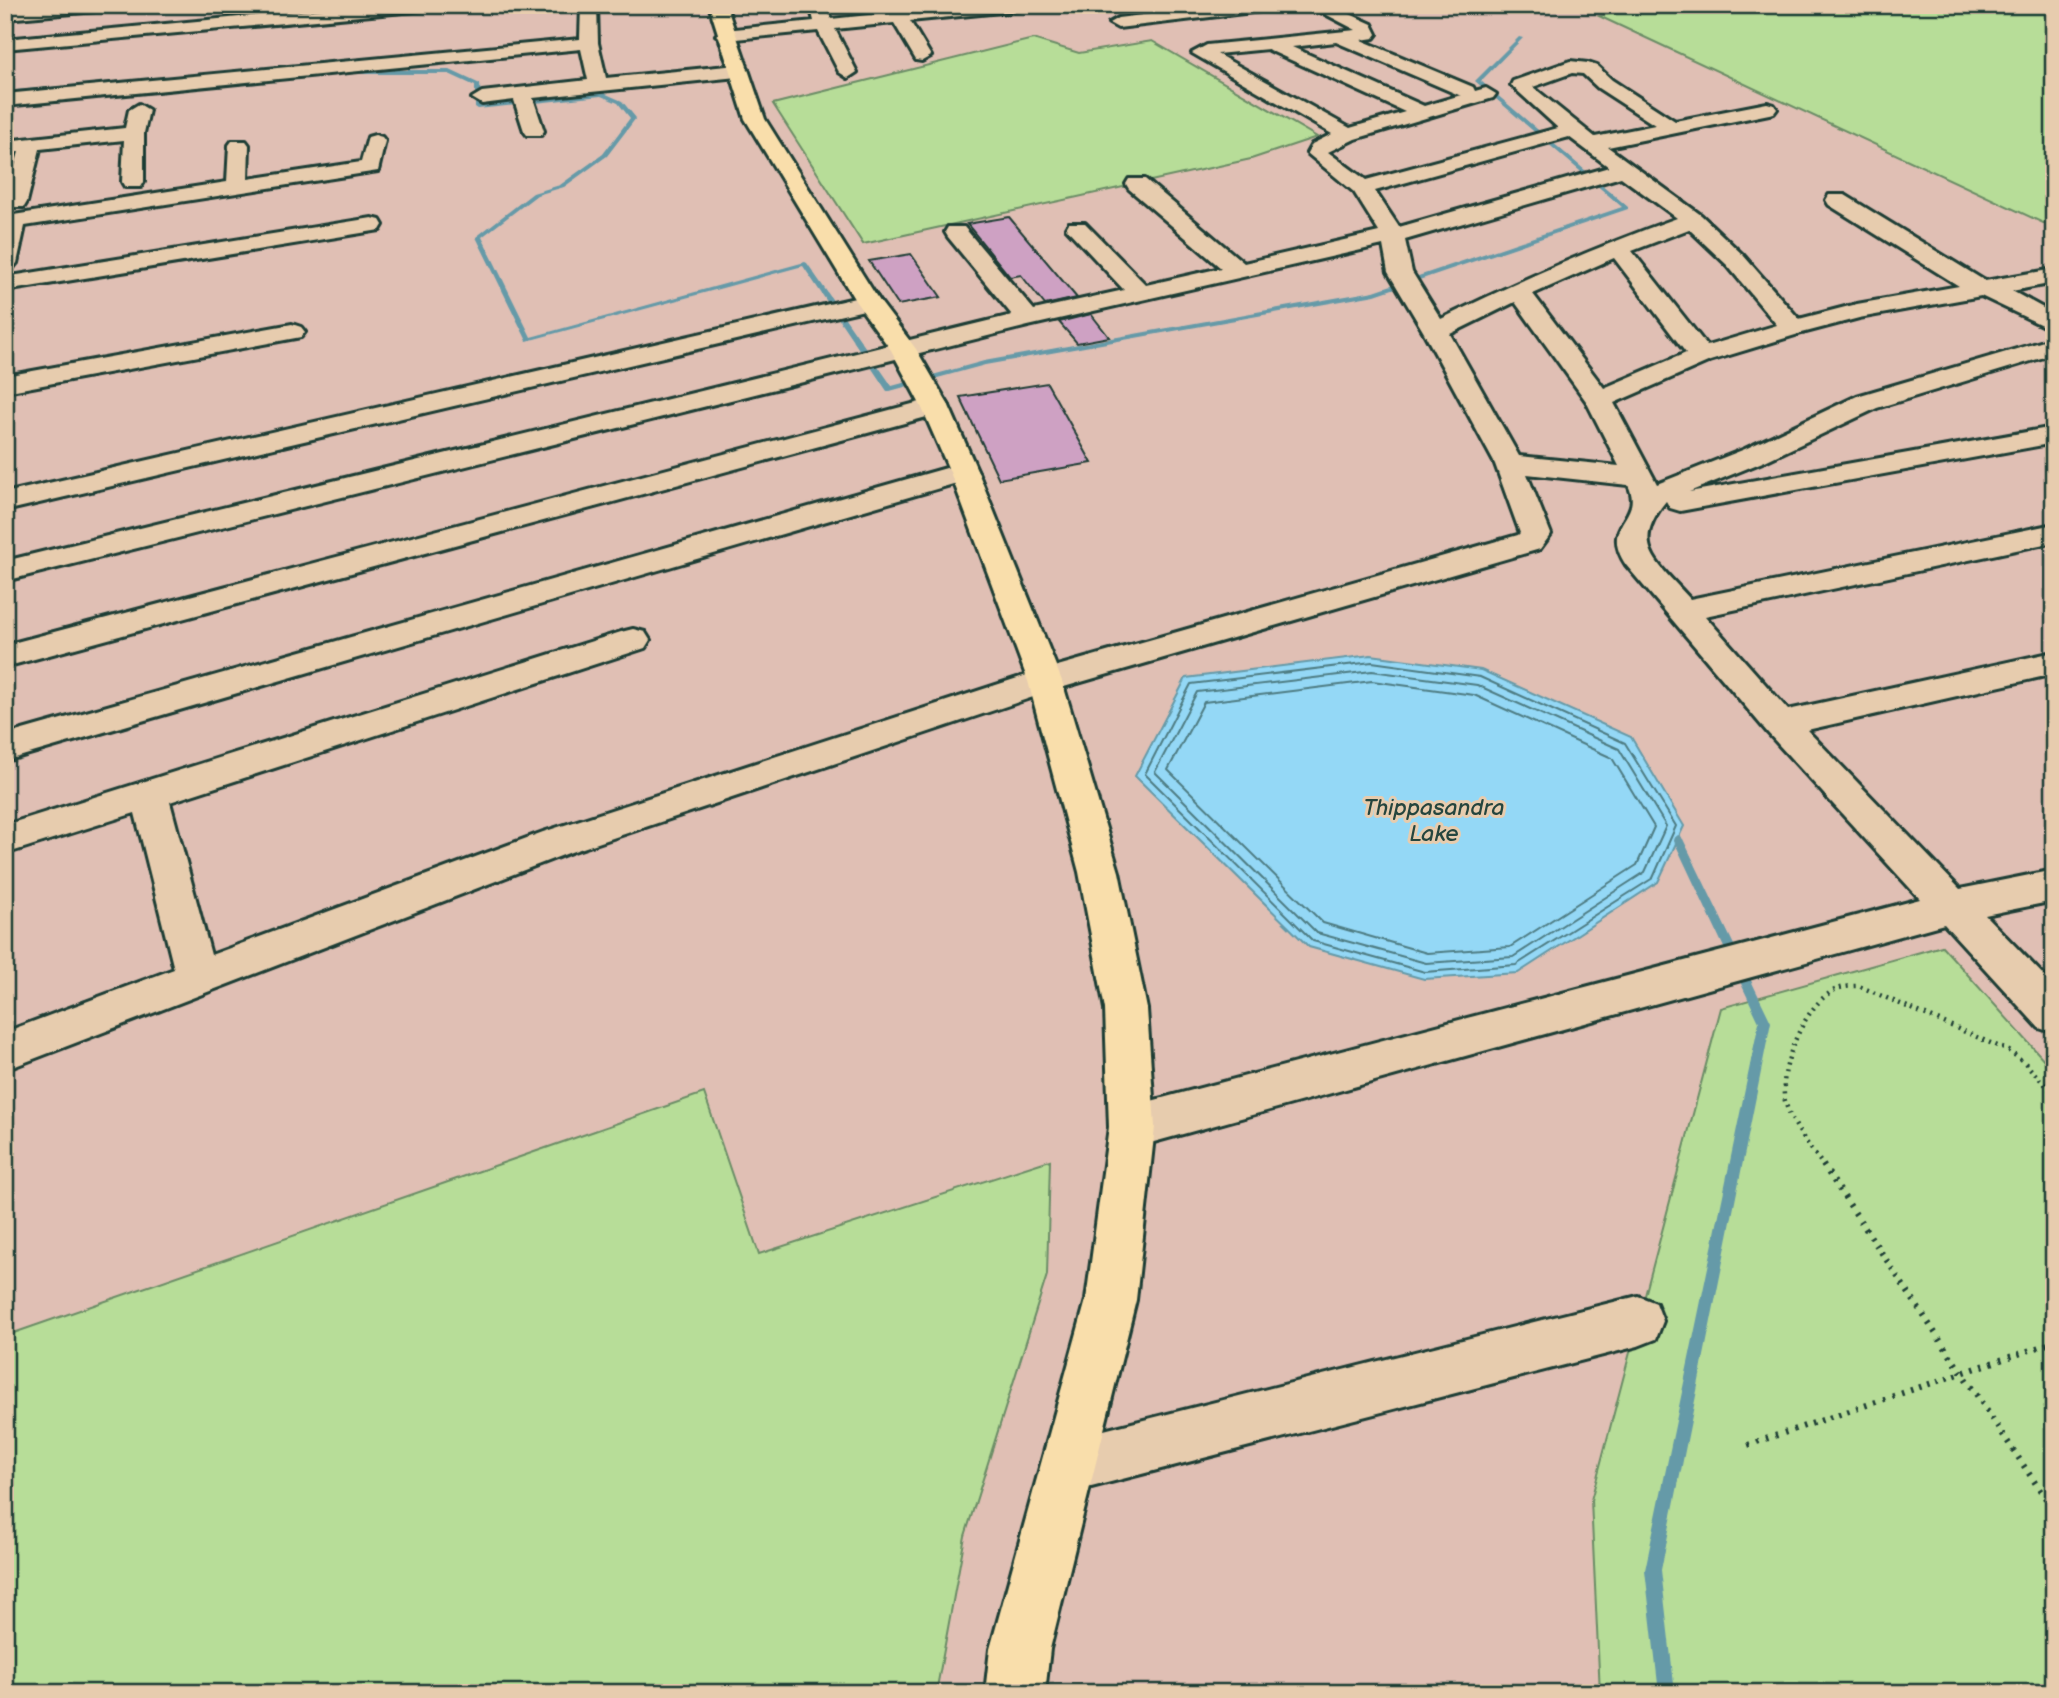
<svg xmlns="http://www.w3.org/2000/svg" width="2059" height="1698" viewBox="0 0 2059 1698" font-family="'Balsamiq Sans',sans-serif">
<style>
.green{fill:#b7dd98;stroke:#6b8d66;stroke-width:2}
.water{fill:#94d8f6;stroke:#659aa8;stroke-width:2}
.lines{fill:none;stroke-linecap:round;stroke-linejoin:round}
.shore{stroke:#4e7b82;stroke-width:2}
.stream{fill:#659aa8;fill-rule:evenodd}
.building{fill:#cea1c3;stroke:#1f3d34;stroke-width:2}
.minor-casing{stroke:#1f3d34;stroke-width:6}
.major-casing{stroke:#1f3d34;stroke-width:6}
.path-far1{stroke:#1f3d34;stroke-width:4.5;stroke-dasharray:2 5;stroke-linecap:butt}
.path{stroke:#1f3d34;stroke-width:6;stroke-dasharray:2.5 7;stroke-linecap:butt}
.minor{fill:#e7ccae;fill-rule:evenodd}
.major{fill:#f9deab;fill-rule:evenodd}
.labels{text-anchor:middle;stroke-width:6;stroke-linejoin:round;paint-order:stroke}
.water-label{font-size:23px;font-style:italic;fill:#25453e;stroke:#e7ccae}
</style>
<rect width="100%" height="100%" fill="#e0bfb4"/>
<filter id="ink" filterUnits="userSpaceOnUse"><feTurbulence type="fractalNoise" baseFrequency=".0143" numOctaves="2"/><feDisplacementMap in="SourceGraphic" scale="14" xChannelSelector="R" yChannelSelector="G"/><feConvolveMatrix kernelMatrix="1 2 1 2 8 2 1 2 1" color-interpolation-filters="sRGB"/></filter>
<g filter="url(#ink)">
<!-- green -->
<g class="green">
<path d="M1650 5H2054V228L1599 16Z"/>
<path d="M1033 39 1079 53 1152 41 1317 137 1251 159 863 244 773 104Z"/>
<path d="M1942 946 2054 1071V1693H1600L1591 1500 1721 1008Z"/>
<path d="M704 1093 759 1254 1050 1160 1047 1275 965 1536 936 1693H5V1336Z"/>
</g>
<!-- water -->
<path class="water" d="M1371 655 1481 670 1631 737 1684 826 1658 882 1518 973 1424 979 1309 947 1135 776 1186 678Z"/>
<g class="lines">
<!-- shore -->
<g class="shore">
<path d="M1372 662 1480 677 1625 743 1676 826 1653 878 1516 965 1425 972 1313 941 1145 774 1191 684Z"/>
<path d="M1372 671 1477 685 1619 749 1666 826 1645 872 1513 957 1426 963 1317 933 1155 772 1197 692Z"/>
<path d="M1372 681 1474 695 1612 758 1654 827 1637 865 1510 947 1427 953 1323 923 1168 770 1204 702Z"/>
</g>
<!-- stream -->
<g class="stream">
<path d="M1519 37 1523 38 1481 81 1628 207V209L1375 295 985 365 890 391H887L803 266 527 341 476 237 533 193 560 185 603 154 630 118 618 103 601 96 478 109 475 107V86L449 74H349L340 64 5 95V91L341 61 350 70H450L480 84 481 105 604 93 622 101 636 118 607 156 564 187 537 195 482 237 531 337 805 262 807 263 892 386 984 361 1374 291 1622 207 1475 81Z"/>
<path d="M1678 835 1683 839 1771 1022 1661 1570 1675 1693H1659L1645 1570 1759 1022 1673 839Z"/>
</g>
</g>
<!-- building -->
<g class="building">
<path d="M1009 217 1077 298 1045 305 1021 275 1010 277 967 224Z"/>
<path d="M911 254 941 297 898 305 869 261Z"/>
<path d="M1091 314 1109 337 1077 343 1059 322Z"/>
<path d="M1047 383 1092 463 999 479 960 397Z"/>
</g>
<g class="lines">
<defs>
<g id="minor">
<path d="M46 5H115L107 10 5 19V9Z"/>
<path d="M367 5H433L425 10 5 49V39Z"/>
<path d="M581 5H597L598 43 606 78 737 65 746 71 737 77 533 98 544 131 541 135H527L524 131 514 100 482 104 472 98 482 92 588 80 581 49 5 106V94L580 39Z"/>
<path d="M810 5H826L831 19 888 13 884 5H901L904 12 968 5H1029L1021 10 910 21 931 56 922 61 916 60 894 23 835 29 857 72 848 78 839 72 818 31 725 40 716 35 725 30 814 21Z"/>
<path d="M1224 5H1277L1269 10 1118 28 1109 23 1118 18Z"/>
<path d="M1308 5H1330L1372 24 1377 34 1374 38 1361 40 1473 87 1475 91 1486 88 1496 94 1493 98 1355 139 1328 152 1366 180 1558 128 1511 85 1513 81 1570 61 1588 63 1597 66 1612 80 1675 121 1767 103 1774 105 1777 109 1774 113 1608 147 1701 215 1743 255 1799 319 1857 304 1959 286 1829 205 1826 200 1829 195H1845L1985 281 2054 269V283L2012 291 2054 314V331L1981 296 1859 318 1802 333 1710 361 1614 403 1657 484 1745 449 1857 396 2054 338V354L1877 408 1765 461 1689 492 2054 427V443L1680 511 1670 508 1666 501C1629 546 1657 562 1690 599L2054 524V542L1705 616 1788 710 2054 652V674L1807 730 1960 889 2054 870V901L1985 915 2054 986V1033L2039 1028 1944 924 1132 1148 1116 1142 1109 1127 1116 1112 1132 1106 1920 899 1768 733 1626 565C1598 523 1645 519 1628 485L1527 474 1551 534 1540 549 1057 689 571 852 5 1070V1032L174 969 135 813 5 854V825L621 632 633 629 645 632 650 640 645 648 170 802 211 955 543 832 1033 673 1518 535 1520 533 1495 464 1423 331 1388 272 1383 245 1028 326 5 581V561L1012 315 948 237 945 232 948 227H964L1034 310 1124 290 1066 228 1069 223H1085L1146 285 1221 268 1129 189 1126 184 1129 179H1145L1244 263 1379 232 1354 192 1307 153 1312 144 1332 134 1192 53 1207 45 1356 30ZM1336 42 1459 95H1461L1424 106 1292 47ZM1268 49 1269 50 1405 112 1350 128 1217 54ZM1572 73 1583 74 1598 88 1655 125 1595 137 1533 87ZM1569 137 1609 167 1399 227 1375 191ZM1621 177 1677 218C1596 247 1518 281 1441 319L1412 272 1405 240ZM1689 229 1727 265 1777 325 1707 346 1632 251ZM1614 258 1686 353 1604 388 1533 294ZM1515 302 1586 401 1619 466 1519 456 1450 334Z"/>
<path d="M139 104 149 110 144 133V182L141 187H125L122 182 124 140 40 149 27 202 24 207H8L5 201 19 152 5 153V141L125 128 129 110Z"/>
<path d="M375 135 382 137 385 141 378 171 25 226 17 263 13 268 5 270 7 216 227 182 229 145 232 141H246L249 145 248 179 361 162 368 137Z"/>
<path d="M372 218 380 220 383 225 380 230 5 291V277Z"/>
<path d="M868 295 877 297 880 302 877 307 5 511V493Z"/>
<path d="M292 324 301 327 305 332 301 337 5 392V376Z"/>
<path d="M935 398 945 400 949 406 945 412 5 667V645Z"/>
<path d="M964 463 974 466 978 472 974 478 5 761V735Z"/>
<path d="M1638 1296 1656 1303 1663 1321 1656 1339 1638 1346 1068 1493 1049 1485 1041 1466 1049 1447 1068 1439Z"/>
</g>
<path id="major" d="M709 5H726L765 119 878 299 916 349 949 406 978 472 1062 681 1119 872 1147 1009 1155 1127 1136 1300 1050 1649 1045 1693H985L990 1649 1086 1300 1109 1127 1105 1009 1079 872 1028 681 950 472 921 406 891 350 856 302 745 119Z"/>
</defs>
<!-- minor casing -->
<use href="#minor" class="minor-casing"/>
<!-- major casing -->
<use href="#major" class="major-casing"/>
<!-- path-far1 -->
<path class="path-far1" d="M1824 1167C1810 1146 1792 1126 1785 1101 1778 1071 1802 1012 1828 994 1837 987 1848 986 1859 986L2009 1051 2024 1062 2054 1094"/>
<!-- path -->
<g class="path">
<path d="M1823 1165 2054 1511"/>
<path d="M1748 1445 2054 1342"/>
</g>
<!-- minor -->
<use href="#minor" class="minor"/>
<!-- major -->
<use href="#major" class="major"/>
</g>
</g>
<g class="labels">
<!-- water labels -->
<g class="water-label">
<text x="1434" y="815">Thippasandra<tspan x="1434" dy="26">Lake</tspan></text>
</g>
</g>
<!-- margin -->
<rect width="2059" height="1698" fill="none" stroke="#e7ccae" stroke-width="28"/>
<rect x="14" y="14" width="2031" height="1670" fill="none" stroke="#1f3d34" stroke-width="2.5" filter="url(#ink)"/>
</svg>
